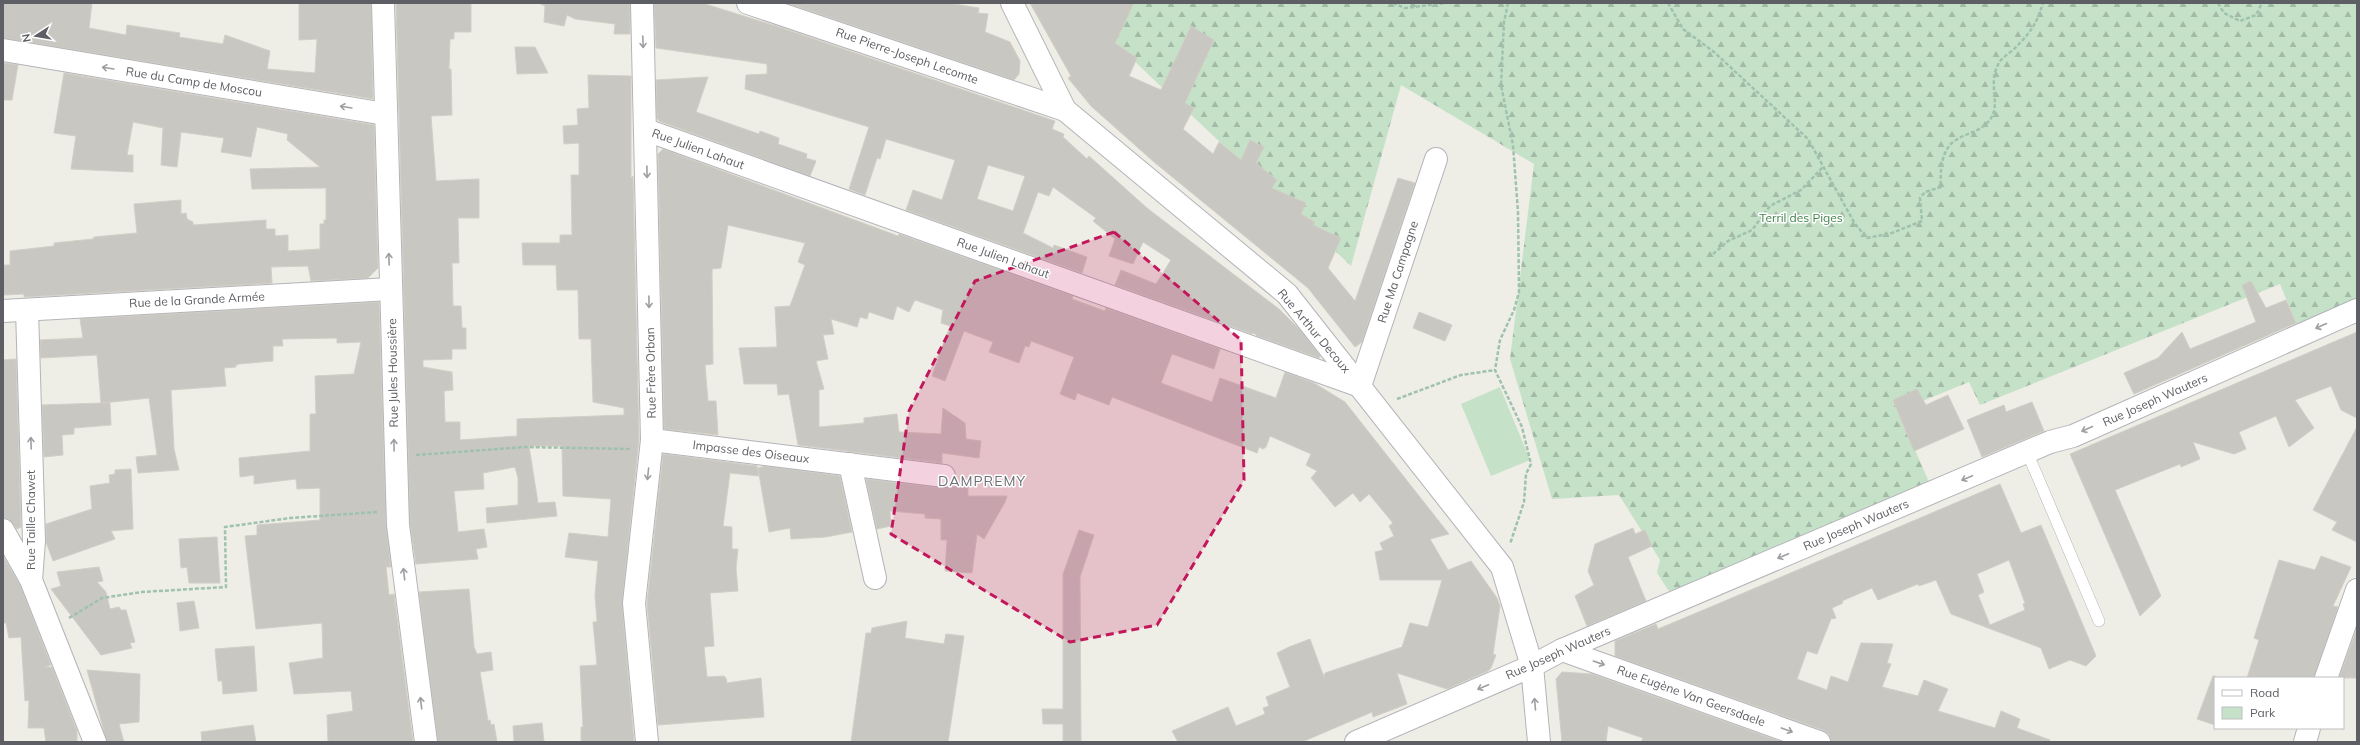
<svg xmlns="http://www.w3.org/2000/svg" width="2360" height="745" viewBox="0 0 2360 745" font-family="Mulish,sans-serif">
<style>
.green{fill:#c5e2c9}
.forest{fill:url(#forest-firs)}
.building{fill:#c9c7c2;stroke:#d2cfc5;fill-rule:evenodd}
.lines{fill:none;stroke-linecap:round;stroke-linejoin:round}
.lane-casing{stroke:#b3b4b9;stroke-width:12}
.street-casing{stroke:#b3b4b9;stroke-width:24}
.path{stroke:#9fc2ae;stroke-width:2.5;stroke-dasharray:4 2;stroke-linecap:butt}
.lane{stroke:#fff;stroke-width:11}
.street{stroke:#fff;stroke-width:22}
.oneway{stroke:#9e9fa2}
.marked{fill:#c2185b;fill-opacity:0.2;stroke:#c2185b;stroke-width:3;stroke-dasharray:8 5;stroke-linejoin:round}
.labels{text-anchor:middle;stroke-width:3;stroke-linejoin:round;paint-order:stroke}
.street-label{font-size:12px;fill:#5d5f64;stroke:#fff}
.park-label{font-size:12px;fill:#41804c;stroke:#fff}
.quarter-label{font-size:14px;letter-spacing:1px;fill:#6e7176;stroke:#fff}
</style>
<defs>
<pattern id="forest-firs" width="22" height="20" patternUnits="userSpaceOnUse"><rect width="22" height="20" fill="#c5e2c9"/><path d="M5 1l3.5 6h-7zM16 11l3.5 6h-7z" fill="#a3baa7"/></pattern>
</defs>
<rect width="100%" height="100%" fill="#eeede6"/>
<!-- green -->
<path class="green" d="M1500 387 1530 460 1491 476 1461 404Z"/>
<!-- forest -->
<path class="forest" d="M1085 3H2357V298L2297 325 2280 284 1980 405 1969 382 1898 411 1929 482 1676 602 1657 573 1660 560 1619 495 1552 499 1510 359 1534 164 1401 85 1351 266 1096 25Z"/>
<!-- building -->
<g class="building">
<path d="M3 3H92L89 28 126 35 127 25 180 33 179 37 223 44 225 35 270 51 267 69 315 73 317 39 299 40V3H371L373 99 3 38Z"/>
<path d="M396 3H471V32H454V39H450L449 69H451L452 115 431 116 436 181 479 179V218H458L459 263H452L453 306H461L462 328H466V349H452V359L423 360V367L452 372 453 390 444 391 445 422H460V440L517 436V419L624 415V408L593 402 591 339H579L578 290H557L556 265H523L522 243H560V235H572L571 175H579V143L564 144 563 126 578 125 577 109 589 108 588 75 631 76V178L633 176 639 439 622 604 634 742H581V727H583L580 666 597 665 593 622H597L595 595 598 561 565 557 569 533 608 537 611 499 563 496 562 446H529L538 503 555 502 557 516 487 523 486 508 518 505V478L515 467 483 473 484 489 454 491 458 532 484 529 487 547 476 549 478 559 416 564 410 524Z"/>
<path d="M539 3H630V34H614L615 24 575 19 567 15 564 26 544 22 545 6Z"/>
<path d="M654 3H702L779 27 1055 121 1052 129 1064 134 1063 137 1087 159 1089 156 1147 208 1279 309 1301 331 1320 356 1319 358 1257 336 1254 333 1252 334 1115 285 1121 270 1156 284 1171 260 1143 242 1133 264 1109 256 1115 239 1093 221 1096 218 1053 187 1049 196 1038 192 1023 233 1053 248 1054 245 1087 257 1082 273 906 210 913 190 942 200 955 160 886 139 880 159 877 158 865 195 849 189 869 127 745 89 746 75 767 74V64L656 48ZM988 165 1025 176 1013 211 977 199Z"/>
<path d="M787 3H948L979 8 978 13 988 14 985 32 1010 42 1020 61 1019 74 1014 80Z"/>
<path d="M1030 3H1134L1115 43 1137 58 1129 76 1161 90 1191 26 1214 40 1185 103 1194 108 1183 129 1213 154 1219 142 1241 160 1250 140 1264 147 1256 163 1277 180 1272 188 1306 203 1301 214 1315 222 1313 225 1341 238 1328 268 1355 301 1398 178 1415 183 1362 342 1355 347 1308 288 1154 162 1091 106 1068 78 1071 76Z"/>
<path d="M515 47H535L548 73 517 74Z"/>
<path d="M3 63 18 65 12 100H3Z"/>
<path d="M64 73 374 125 378 268 368 278 311 281 308 266 271 267 272 283 24 297V294L3 295V265H10V251L54 246V243L93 239 94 237 137 233 134 204 181 200V214L186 213 187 219 193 222V225L266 220V229H275V236L288 235V251L320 249V224H324V220H326V188L252 189 250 169 320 167 287 140 288 134 257 127 251 157 221 152 224 138 181 132 177 167 161 165 163 128 133 122 127 155H133V172L71 169 76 136 54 133Z"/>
<path d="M708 77 696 112 759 134 760 131 779 138 778 144 807 154 806 158 816 161 810 176 659 121 657 118 656 80Z"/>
<path d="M663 149 898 236 899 234 1073 296 1072 299 1105 311 1106 308 1220 349 1214 369 1172 354 1161 383 1212 402 1220 378 1276 398 1285 372 1314 383 1345 402 1449 534 1430 539 1448 570 1471 561 1497 598 1500 606 1493 654 1496 655 1491 668 1488 671 1447 689 1397 673 1407 704 1373 717 1372 712 1302 742H1178L1172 731 1228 707 1236 726 1265 714 1263 708 1269 706 1266 697 1290 687 1277 653 1289 647 1310 639 1324 677 1325 673 1402 647 1410 623 1428 627 1442 580H1380L1375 552 1383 550 1380 543 1394 536 1389 526 1393 523 1369 494 1360 502 1353 493 1335 507 1311 478 1317 471 1306 465 1311 454 1270 436 1266 447 1263 449 1259 447 1257 453 1112 397 1109 405 1077 393 1075 400 1060 394 1074 357 1031 341 1029 347 1025 346 1019 363 989 352 993 342 964 331 945 381 932 376 950 326 941 323 943 310 915 300 909 312 897 306 893 320 869 312 867 319 860 317 857 327 831 319 834 334 823 335 828 359 816 361 824 389 819 390V427L864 423V418L897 414 899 432 941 434 943 408 965 423 966 439 981 441 979 458 942 453V463L798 445 789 394 778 395 777 384H744L739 348 777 347 775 307 790 306 805 265 798 262 805 243 728 225 721 268 712 269 713 364 705 365 708 401H716L718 435 664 429 658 154Z"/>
<path d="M2251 281 2266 308 2286 300 2296 323 2134 394 2124 373 2158 358 2182 332 2190 349 2256 322 2242 285Z"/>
<path d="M379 302 386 525 391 567H386L389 595 394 594 413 742H328L327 715 353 711 351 691 294 694 289 663 323 658 322 623 256 629 245 536 257 535V525L320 520V488L297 489 296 479 254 484V475L240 477 239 458 310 451V414H316L315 376 354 374 361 342 337 343V338L282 339 283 346H273V361L239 364 236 365V367L224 368 226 386 171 390 174 449 179 470 138 473 136 457 157 455 149 398 103 403 110 402 111 425 74 428V434L62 435 63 455 44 457 42 405 101 403 97 355 41 358 40 340 83 338 80 319Z"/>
<path d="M1419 312 1452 325 1445 341 1413 328Z"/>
<path d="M2357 332V418L2341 410 2331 386 2295 400 2314 428 2289 447 2276 416 2239 432 2246 449 2234 454 2193 442 2200 459 2181 467 2180 464 2115 490 2161 596 2140 616 2070 454Z"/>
<path d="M16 359 21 527 17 529 10 520 3 518V360Z"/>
<path d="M1917 389 1926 405 1948 395 1964 429 1914 451 1893 400Z"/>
<path d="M2032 402 2044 431 1982 457 1967 420 2004 405 2006 412Z"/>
<path d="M2357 427V542L2332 530 2337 522 2313 510Z"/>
<path d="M663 454 757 466 759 476 730 473 723 526 732 527V549H738L736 568 738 591 710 593 714 646 704 647 707 677 724 676 726 678 727 683 761 678 764 717 658 725 647 603Z"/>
<path d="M765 466 840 476 852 532 826 537 791 539 790 528 769 532 758 468Z"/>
<path d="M131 469 133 529 111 531 115 539 53 561 46 542V524L92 509 90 486 110 483 109 475 115 474V470Z"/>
<path d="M866 479 942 488 951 486 968 487V496H1007L1005 502 984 539 977 534 972 573 945 571 947 540H941V519L925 518V514L890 511 891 526 877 529Z"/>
<path d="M2000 484 2021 533 2041 525 2096 656 2086 666 2070 660 2049 669 2041 648 1951 614 1936 580 1919 586 1918 584 1878 600 1872 588 1842 601 1843 603 1832 608 1836 618 1831 619 1817 654 1807 651 1797 679 1827 690 1831 676 1848 682 1861 643 1893 644 1887 663 1891 664 1882 687 1918 696 1924 680 1948 689 1938 711 1995 728 2001 711 2020 719 2017 728 2050 740V742H1831L1829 734 1823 730 1615 656V641L1656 624 1658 629 1720 603ZM2009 560 2025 603 2023 604 2025 610 1990 625 1978 595 1984 592 1977 574Z"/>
<path d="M1633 528 1635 534 1645 530 1652 546 1628 557 1646 601 1587 626 1575 596 1594 585 1588 571 1595 544Z"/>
<path d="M1079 530 1094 535 1080 577 1081 742H1063V724H1043L1042 709H1063V574Z"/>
<path d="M217 537 220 583H189L187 567 181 568 179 539Z"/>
<path d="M3 556 20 585 51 665 45 667H52L77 731V742H46L44 728H28L29 700 25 701 21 637 9 638 6 623H3Z"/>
<path d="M2321 556 2351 567 2333 606 2338 607 2314 678H2247L2259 640 2254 638 2279 560 2315 570Z"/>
<path d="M99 567 103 581 97 582 106 592 110 609 119 607 121 610H126L135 642 130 643 132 648 101 655 51 589 61 586 57 572Z"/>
<path d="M469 589 474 647 477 654 491 652 493 670 480 672 488 721 490 720 491 725 494 724 497 742H438L419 592Z"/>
<path d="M194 601 199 628 180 631 177 603Z"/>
<path d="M907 621 905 638 944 644 946 634 964 636 948 742H851L866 633H871L872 628Z"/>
<path d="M2357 628V678H2339Z"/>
<path d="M254 646 257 691 223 694 222 681H218L215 649Z"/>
<path d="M87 670 140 674 139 722 119 724 124 742H107Z"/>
<path d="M1562 672 1592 674 1782 742H1641L1643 738 1608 726 1606 742H1562L1556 679Z"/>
<path d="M2213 676H2215V725L2197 719Z"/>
<path d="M542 723 544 742H514L513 726Z"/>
<path d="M253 725 256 742H202L201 732Z"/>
</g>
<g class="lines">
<defs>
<path id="lane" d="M2027 452 2099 621"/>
<g id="street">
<path d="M383 3 398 525 426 742"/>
<path d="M642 3 652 440 634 603 647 742"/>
<path d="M748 3 1065 110"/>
<path d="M1012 3 1065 110 1287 294 1502 567 1532 666 1539 742"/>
<path d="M3 50 385 114"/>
<path d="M646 130 1360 386 1436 159"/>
<path d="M27 310 34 541 31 580 95 742"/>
<path d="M3 311 390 289"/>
<path d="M652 440 944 476"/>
<path d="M850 464 875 578"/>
<path d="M3 530 31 580"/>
<path d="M1562 650 1819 742"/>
<path d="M2326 678 2357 590"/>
<path d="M1356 742 1532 666 1562 650 2050 442 2073 436 2357 310"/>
<path d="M2305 742 2309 728"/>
</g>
</defs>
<!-- lane casing -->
<use href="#lane" class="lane-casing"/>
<!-- street casing -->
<use href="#street" class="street-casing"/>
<!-- path -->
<g class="path">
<path d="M1393 3 1405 8 1446 3"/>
<path d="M1508 3 1504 22 1501 85 1513 145 1518 212 1519 292 1514 310 1500 340 1495 370 1522 427 1531 464 1526 474 1524 502 1510 544"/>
<path d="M1668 3 1683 29 1714 52 1808 139 1855 224 1867 238 1892 233 1922 221 1920 198 1925 192 1941 187C1940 173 1941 148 1956 140 1968 132 1982 132 1991 118 2001 103 1987 83 1999 63 2002 57 2010 53 2015 48 2031 32 2036 25 2043 3"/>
<path d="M2218 3 2224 13 2240 21 2256 15 2262 3"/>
<path d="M1713 254 1728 241 1752 230 1770 206 1801 190 1823 167"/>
<path d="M1397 399 1461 375 1495 370"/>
<path d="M416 455 525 447 630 449"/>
<path d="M69 618 102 598 142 592 226 587 225 527 290 518 377 512"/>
</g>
<!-- lane -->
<use href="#lane" class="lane"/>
<!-- street -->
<use href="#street" class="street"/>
</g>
<!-- one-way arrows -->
<defs><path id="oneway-shaft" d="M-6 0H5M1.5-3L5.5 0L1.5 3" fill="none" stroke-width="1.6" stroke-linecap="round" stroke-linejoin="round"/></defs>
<g class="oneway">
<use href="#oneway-shaft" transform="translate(643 42) rotate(88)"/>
<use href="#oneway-shaft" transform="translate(108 68) rotate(-171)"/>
<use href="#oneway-shaft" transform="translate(346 107) rotate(-171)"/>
<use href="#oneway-shaft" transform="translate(647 172) rotate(89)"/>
<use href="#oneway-shaft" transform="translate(389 259) rotate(-92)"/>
<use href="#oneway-shaft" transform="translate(649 302) rotate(89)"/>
<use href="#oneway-shaft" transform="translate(2321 326) rotate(156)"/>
<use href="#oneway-shaft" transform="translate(2087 429) rotate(156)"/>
<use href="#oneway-shaft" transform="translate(31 443) rotate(-92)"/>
<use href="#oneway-shaft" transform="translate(394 445) rotate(-91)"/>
<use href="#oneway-shaft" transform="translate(648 474) rotate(96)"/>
<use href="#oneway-shaft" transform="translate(1967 478) rotate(157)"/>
<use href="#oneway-shaft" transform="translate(1783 556) rotate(157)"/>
<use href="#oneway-shaft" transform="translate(404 574) rotate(-97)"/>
<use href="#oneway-shaft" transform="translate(1599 663) rotate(19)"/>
<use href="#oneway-shaft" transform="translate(1483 687) rotate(157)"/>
<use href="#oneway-shaft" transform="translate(421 703) rotate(-97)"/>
<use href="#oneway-shaft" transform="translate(1535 704) rotate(-95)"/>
<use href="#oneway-shaft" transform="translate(1787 730) rotate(20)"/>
</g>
<!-- marked area -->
<path class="marked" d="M1114 232 1241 340 1244 480 1157 625 1070 642 891 534 909 411 975 281Z"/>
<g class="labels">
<!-- street labels -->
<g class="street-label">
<text transform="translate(907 56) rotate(19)" y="4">Rue Pierre-Joseph Lecomte</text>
<text transform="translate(194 82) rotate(9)" y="4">Rue du Camp de Moscou</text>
<text transform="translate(698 149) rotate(20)" y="4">Rue Julien Lahaut</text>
<text transform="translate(1003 258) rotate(20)" y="4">Rue Julien Lahaut</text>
<text transform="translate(1398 272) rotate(-72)" y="4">Rue Ma Campagne</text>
<text transform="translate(197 300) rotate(-3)" y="4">Rue de la Grande Armée</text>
<text transform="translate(1314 331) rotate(50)" y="4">Rue Arthur Decoux</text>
<text transform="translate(393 373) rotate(-91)" y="4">Rue Jules Houssière</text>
<text transform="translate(651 373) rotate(-91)" y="4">Rue Frère Orban</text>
<text transform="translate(2155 400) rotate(-24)" y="4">Rue Joseph Wauters</text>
<text transform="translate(751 452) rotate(7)" y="4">Impasse des Oiseaux</text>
<text transform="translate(31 520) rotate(-90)" y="4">Rue Taille Chawet</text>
<text transform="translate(1856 525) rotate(-23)" y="4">Rue Joseph Wauters</text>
<text transform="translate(1558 653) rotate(-24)" y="4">Rue Joseph Wauters</text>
<text transform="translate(1691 696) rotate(20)" y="4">Rue Eugène Van Geersdaele</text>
</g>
<!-- park labels -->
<g class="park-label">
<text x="1801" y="222">Terril des Piges</text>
</g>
<!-- quarter labels -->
<g class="quarter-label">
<text x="982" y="486">DAMPREMY</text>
</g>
</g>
<!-- border -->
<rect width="2360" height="745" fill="none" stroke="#5d5f64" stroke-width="8"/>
<!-- legend -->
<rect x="2214" y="677" width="130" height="52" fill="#ffffff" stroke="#bebfc1"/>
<rect x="2222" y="690" width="20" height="6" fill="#ffffff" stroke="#bebfc1"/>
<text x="2250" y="697" font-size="12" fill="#5d5f64">Road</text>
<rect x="2222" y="707" width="20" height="12" fill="#c5e2c9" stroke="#bebfc1"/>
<text x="2250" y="717" font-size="12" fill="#5d5f64">Park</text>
<!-- north arrow -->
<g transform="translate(36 36) rotate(258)" stroke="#ffffff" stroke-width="3" paint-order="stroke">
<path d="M0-3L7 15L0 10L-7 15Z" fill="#5d5f64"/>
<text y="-6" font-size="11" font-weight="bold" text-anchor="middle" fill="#5d5f64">N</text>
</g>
</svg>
